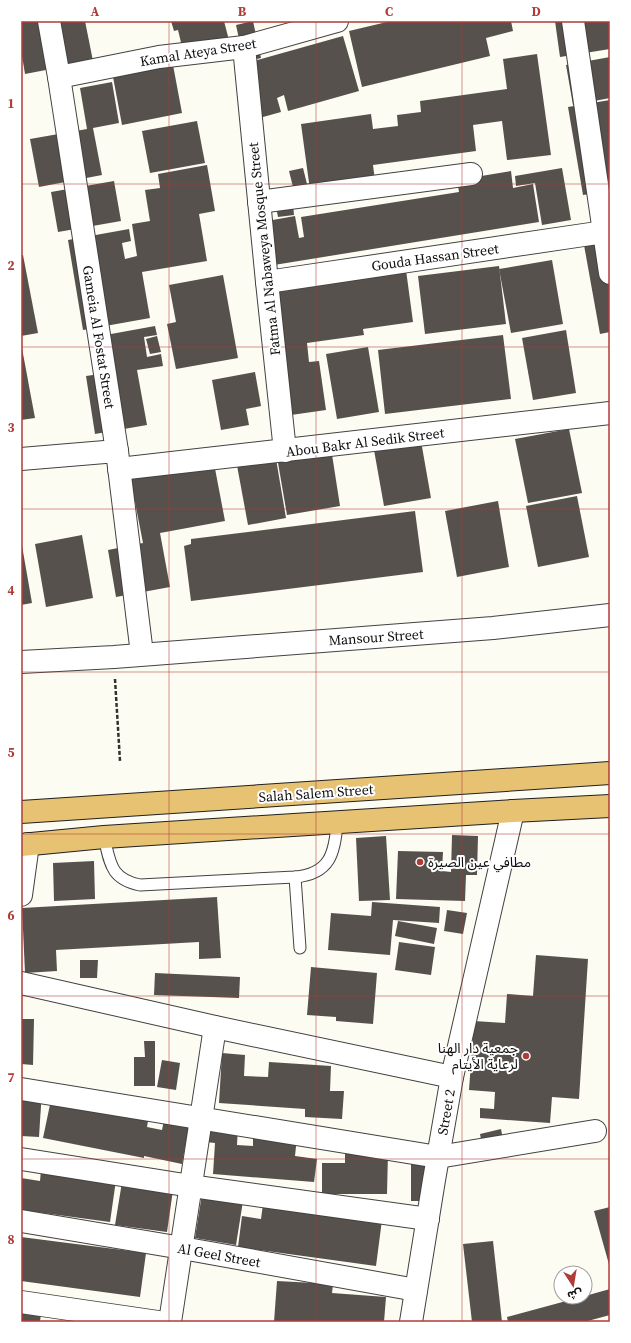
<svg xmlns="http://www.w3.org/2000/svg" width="631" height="1343" viewBox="0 0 631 1343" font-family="'Source Serif 4','Noto Sans Arabic',serif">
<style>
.building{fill:#56514c}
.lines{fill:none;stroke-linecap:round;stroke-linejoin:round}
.service-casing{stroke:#424242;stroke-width:13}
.minor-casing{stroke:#424242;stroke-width:24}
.trunk-casing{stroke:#202020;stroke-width:24}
.path{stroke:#313131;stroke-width:2.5;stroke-dasharray:4 2;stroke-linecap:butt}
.service{stroke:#fff;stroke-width:11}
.minor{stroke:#fff;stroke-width:22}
.trunk{stroke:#e6c272;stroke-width:22}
.grid{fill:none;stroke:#af3c37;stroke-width:1;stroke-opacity:0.55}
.poi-dot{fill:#af3c37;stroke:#fff;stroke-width:1.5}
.labels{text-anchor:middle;stroke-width:4;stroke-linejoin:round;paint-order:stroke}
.street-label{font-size:14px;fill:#0f0f0f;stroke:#fff}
.poi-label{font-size:14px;fill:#0f0f0f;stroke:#fff;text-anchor:start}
.neatline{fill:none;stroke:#af3c37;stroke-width:1.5}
.grid-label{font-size:13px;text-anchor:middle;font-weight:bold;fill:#af3c37}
</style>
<rect width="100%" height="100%" fill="#fdfcf2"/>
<!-- building -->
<g class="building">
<path d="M21 21H85L93 61 25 74 21 50Z"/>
<path d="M171 21H224L231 48 185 59 178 30 174 31Z"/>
<path d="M253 21 261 58 244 62 236 25Z"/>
<path d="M391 21H511L513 31 486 38 490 56 362 87 349 31Z"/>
<path d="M555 21H610V49L560 57Z"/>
<path d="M343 36 359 91 288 111 284 95 277 98 281 112 249 121 243 64Z"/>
<path d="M537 54 551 155 507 160 502 121 473 125 476 151 373 165 375 181 310 190 301 124 371 114 373 129 398 126 397 115 421 112 420 101 507 89 503 59Z"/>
<path d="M610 57V98L573 105 566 65Z"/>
<path d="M173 65 182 113 122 125 113 77Z"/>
<path d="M112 82 119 123 93 128 102 175 39 187 30 139 87 129 80 88Z"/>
<path d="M610 100V191L583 195 568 107Z"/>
<path d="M197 121 205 163 150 173 142 131Z"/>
<path d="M207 165 215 211 199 214 207 261 142 272 150 318 83 330 68 240 129 229 131 241 122 243 125 259 137 256 132 224 150 221 145 190 160 188 158 174Z"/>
<path d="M303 168 307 184 293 187 289 171Z"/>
<path d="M562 168 571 220 542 225 535 183 516 186 515 176Z"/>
<path d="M511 171 513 188 533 184 539 222 274 265 267 221 295 216 299 238 304 237 301 217 459 192 457 180Z"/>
<path d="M114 181 121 221 58 232 51 192Z"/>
<path d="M293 204 294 215 278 217 276 207Z"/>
<path d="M610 240V332L600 334 584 245Z"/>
<path d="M21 255H23L38 333 21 336Z"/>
<path d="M552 260 563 324 511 333 499 269Z"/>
<path d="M499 266 506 324 425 334 418 276Z"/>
<path d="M406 270 413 322 363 329 364 335 307 343 309 362 319 361 326 410 277 417 260 290Z"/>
<path d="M223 275 238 358 176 369 167 324 176 322 169 285Z"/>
<path d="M155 326 157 335 144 337 147 357 161 354 163 366 137 370 147 425 95 434 86 376 107 373 100 336Z"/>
<path d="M566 330 576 393 533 400 522 338Z"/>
<path d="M503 335 511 399 385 414 378 350Z"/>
<path d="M157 336 161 352 150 354 146 339Z"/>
<path d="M21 343 35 418 21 420Z"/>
<path d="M368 347 379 412 337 419 326 354Z"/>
<path d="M255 372 261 406 246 409 249 425 221 430 212 380Z"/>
<path d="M569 429 582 493 528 503 515 439Z"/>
<path d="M421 441 431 498 384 506 374 450Z"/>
<path d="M331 448 340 506 287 515 277 457Z"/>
<path d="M275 453 286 518 248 525 236 460Z"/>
<path d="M213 458 225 521 160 533 170 587 116 597 108 550 143 543 129 471Z"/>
<path d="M577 496 589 557 538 567 526 506Z"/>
<path d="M498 501 509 567 457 577 445 511Z"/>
<path d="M415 511 423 572 191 601 184 546 191 544V539Z"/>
<path d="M82 535 93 598 46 607 35 544Z"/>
<path d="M21 540 32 603 21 605Z"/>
<path d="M452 835 478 836 477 875H466L465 901 396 899 398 851 443 852 442 871 451 872Z"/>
<path d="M386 836 390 900 359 901 356 838Z"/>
<path d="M94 861 95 899 54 901 53 863Z"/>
<path d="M217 897 221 958 199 959V942L56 950 57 971 25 973 22 908Z"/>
<path d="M372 902 440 907 439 923 393 920 390 955 328 950 331 913 371 916Z"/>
<path d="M447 910 467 913 463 934 444 931Z"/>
<path d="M398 921 437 928 434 944 395 936Z"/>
<path d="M399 942 435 947 431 975 395 970Z"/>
<path d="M536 955 588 959 579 1099 552 1097 550 1123 480 1118V1108L494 1109 495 1092 469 1090 474 1021 505 1023 507 994 533 996Z"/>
<path d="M80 960H98L97 978H80Z"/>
<path d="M311 967 377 973 373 1024 336 1021V1017L307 1015Z"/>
<path d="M155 973 240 977 239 998 154 995Z"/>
<path d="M21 1019H34L33 1065 21 1064Z"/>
<path d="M144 1041H155V1086H134V1057H145Z"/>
<path d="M222 1053 245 1055 244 1076 268 1077 269 1062 331 1066 330 1091H344L342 1119 305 1117V1109L219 1103Z"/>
<path d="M162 1060 180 1063 176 1090 157 1087Z"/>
<path d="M21 1089 42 1090 39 1137 21 1136Z"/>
<path d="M52 1095 149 1115 147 1127 162 1130 165 1115 199 1122 187 1136 182 1164 144 1156V1158L43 1138Z"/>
<path d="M208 1123 238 1126 237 1145 253 1146V1134L297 1137 295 1156 317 1159 314 1182 213 1174 215 1143 206 1142Z"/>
<path d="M501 1129 503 1140 482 1145 480 1134Z"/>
<path d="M345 1151 388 1152 387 1194H322V1163H345Z"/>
<path d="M411 1163H429L430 1201H411Z"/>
<path d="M41 1170 116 1180 110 1222 21 1210V1178L40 1181Z"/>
<path d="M122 1182 173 1190 167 1232 115 1225Z"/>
<path d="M202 1194 243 1201 236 1245 195 1238Z"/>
<path d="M263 1204 382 1220 376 1266 238 1247 242 1216 261 1219Z"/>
<path d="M610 1207V1268L594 1211Z"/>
<path d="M21 1237 146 1253 140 1297 21 1281Z"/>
<path d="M493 1241 502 1322H472L463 1244Z"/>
<path d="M277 1281 333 1284 332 1293 386 1297 384 1322H274Z"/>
<path d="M610 1289V1315L584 1322H508L507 1317 581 1297H585V1296Z"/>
<path d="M21 1312 41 1313 40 1322H21Z"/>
</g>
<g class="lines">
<defs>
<g id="service">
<path d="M104 837C110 862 110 879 140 885L295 877C330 874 335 853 337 823"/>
<path d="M295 877 300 948"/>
</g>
<g id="minor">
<path d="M49 21 59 77 117 451 142 654"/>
<path d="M573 21 610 273"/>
<path d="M244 47 267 282 285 451"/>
<path d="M59 77 159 57 244 47 337 21"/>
<path d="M259 202 471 174"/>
<path d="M267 282 604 232"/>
<path d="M21 459 117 451"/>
<path d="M119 469 610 413"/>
<path d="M21 662 114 657 493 628 610 615"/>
<path d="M21 895 28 844"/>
<path d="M21 983 215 1027 452 1077"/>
<path d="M21 1089 438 1157 595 1131"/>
<path d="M21 1159 191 1186 428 1219"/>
<path d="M21 1221 182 1248 416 1290"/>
<path d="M21 1302 158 1322"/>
<path d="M170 1322 215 1027"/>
<path d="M411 1322 434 1180 452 1077 513 811"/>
</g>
<g id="trunk">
<path d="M21 812 610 773"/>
<path d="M21 845 104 837 513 811 610 806"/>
</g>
</defs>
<!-- service casing -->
<use href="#service" class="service-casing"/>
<!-- minor casing -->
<use href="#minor" class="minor-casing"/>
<!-- trunk casing -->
<use href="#trunk" class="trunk-casing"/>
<!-- path -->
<path class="path" d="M115 679 120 761"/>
<!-- service -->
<use href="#service" class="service"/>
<!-- minor -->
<use href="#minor" class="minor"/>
<!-- trunk -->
<use href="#trunk" class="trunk"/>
</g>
<!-- grid -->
<path class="grid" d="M169 21V1322M316 21V1322M462 21V1322M21 184H610M21 347H610M21 509H610M21 672H610M21 834H610M21 996H610M21 1159H610"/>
<!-- markers -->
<g class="poi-dot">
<circle cx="420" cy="862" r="4"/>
<circle cx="526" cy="1056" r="4"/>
</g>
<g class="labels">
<!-- street labels -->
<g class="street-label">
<text transform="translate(198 52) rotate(-9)" y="5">Kamal Ateya Street</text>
<text transform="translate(264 249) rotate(-96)" y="5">Fatma Al Nabaweya Mosque Street</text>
<text transform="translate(435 257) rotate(-8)" y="5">Gouda Hassan Street</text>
<text transform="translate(99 337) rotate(81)" y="5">Gameia Al Fostat Street</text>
<text transform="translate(365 442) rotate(-7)" y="5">Abou Bakr Al Sedik Street</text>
<text transform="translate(376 637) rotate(-4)" y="5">Mansour Street</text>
<text transform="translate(316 793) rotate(-4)" y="5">Salah Salem Street</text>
<text transform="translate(446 1112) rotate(-80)" y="5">Street 2</text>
<text transform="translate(219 1255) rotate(10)" y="5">Al Geel Street</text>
</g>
<!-- poi labels -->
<g class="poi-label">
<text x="428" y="867">مطافي عين الصيرة</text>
<text x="518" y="1053" text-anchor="end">جمعية دار الهنا<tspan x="518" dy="16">لرعاية الأيتام</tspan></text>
</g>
</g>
<!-- border -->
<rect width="631" height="1343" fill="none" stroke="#ffffff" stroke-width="44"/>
<!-- north arrow -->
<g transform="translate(573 1285) rotate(168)"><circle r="19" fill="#ffffff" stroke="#9f9f9f"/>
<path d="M0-3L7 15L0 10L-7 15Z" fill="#af3c37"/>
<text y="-6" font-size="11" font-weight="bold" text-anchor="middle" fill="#0f0f0f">ش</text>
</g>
<rect x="22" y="22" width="587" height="1299" class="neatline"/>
<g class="grid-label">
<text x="95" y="16">A</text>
<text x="242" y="16">B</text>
<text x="389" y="16">C</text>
<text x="536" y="16">D</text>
<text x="11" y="108">1</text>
<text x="11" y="270">2</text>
<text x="11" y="432">3</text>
<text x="11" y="595">4</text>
<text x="11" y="757">5</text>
<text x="11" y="920">6</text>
<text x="11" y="1082">7</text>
<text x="11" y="1244">8</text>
</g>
</svg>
